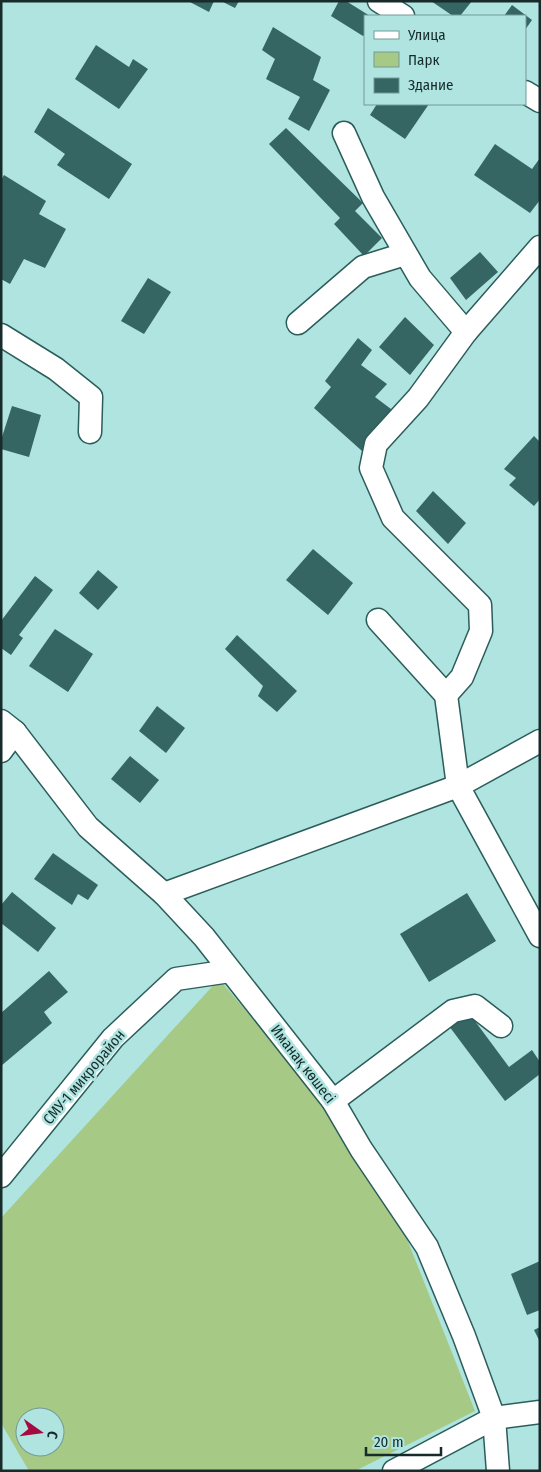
<svg xmlns="http://www.w3.org/2000/svg" width="541" height="1472" viewBox="0 0 541 1472" font-family="'Fira Sans Condensed',sans-serif">
<style>
.green{fill:#a6ca85;fill-rule:evenodd}
.building{fill:#356663}
.lines{fill:none;stroke-linecap:round;stroke-linejoin:round}
.minor-casing{stroke:#2b5d5a;stroke-width:25}
.minor{stroke:#fff;stroke-width:22}
.labels{text-anchor:middle;stroke-width:5;stroke-linejoin:round;paint-order:stroke}
.street-label{font-size:15px;fill:#162b2a;stroke:#afe4e0}
</style>
<rect width="100%" height="100%" fill="#afe4e0"/>
<!-- green -->
<path class="green" d="M219 979 379 1168 475 1411 355 1471H29L1 1423V1218ZM25 1417H55V1447H25Z"/>
<!-- building -->
<g class="building">
<path d="M188 1H214L209 12Z"/>
<path d="M221 1H239L235 8Z"/>
<path d="M339 1H346L370 16H365V34L363 36 331 16Z"/>
<path d="M431 1H472L460 16H453Z"/>
<path d="M512 5 532 20 525 30V16H504Z"/>
<path d="M273 27 321 57 313 80 330 90 309 131 288 119 300 97 266 79 275 59 262 50Z"/>
<path d="M96 45 129 67 133 59 148 69 119 109 75 79Z"/>
<path d="M377 104H429L405 139 370 115Z"/>
<path d="M48 108 132 164 109 199 57 165 65 154 34 132Z"/>
<path d="M286 128 363 203 355 211 382 238 364 256 334 224 340 218 269 144Z"/>
<path d="M495 144 532 169 540 158V200L530 213 474 175Z"/>
<path d="M4 175 46 201 39 214 66 229 45 268 24 259 10 284 1 279V180Z"/>
<path d="M480 252 498 272 466 300 450 278Z"/>
<path d="M148 278 171 292 144 334 121 321Z"/>
<path d="M405 317 434 345 410 375 379 347Z"/>
<path d="M358 338 372 350 361 365 387 384 375 397 395 412 362 451 314 408 331 387 325 381Z"/>
<path d="M12 406 41 415 29 457 1 449V440Z"/>
<path d="M534 436 540 442V499L534 506 509 485 516 478 504 469Z"/>
<path d="M433 491 466 523 448 544 416 511Z"/>
<path d="M313 549 353 583 328 615 286 580Z"/>
<path d="M98 570 118 587 98 610 79 593Z"/>
<path d="M35 576 53 590 19 635 23 638 11 655 1 648V621Z"/>
<path d="M55 629 93 654 68 692 29 666Z"/>
<path d="M237 635 297 691 277 712 258 696 263 686 225 649Z"/>
<path d="M157 706 185 728 166 753 139 731Z"/>
<path d="M130 756 159 780 140 803 111 779Z"/>
<path d="M53 853 98 885 88 900 78 894 72 905 34 879Z"/>
<path d="M12 892 56 928 38 952 1 923V905Z"/>
<path d="M467 893 496 941 429 982 400 934Z"/>
<path d="M49 971 68 992 44 1012 52 1023 1 1066V1013Z"/>
<path d="M469 1013 509 1067 532 1050 540 1062V1074L505 1101 449 1026Z"/>
<path d="M540 1261V1310L527 1315 511 1274Z"/>
<path d="M540 1327V1342L534 1330Z"/>
</g>
<g class="lines">
<defs>
<g id="minor">
<path d="M379 1 403 16"/>
<path d="M525 92 540 101"/>
<path d="M344 133 373 197 420 278 466 332"/>
<path d="M298 323 363 267 405 254"/>
<path d="M1 335 56 369 91 397 90 432"/>
<path d="M378 620 446 695 458 786 540 936"/>
<path d="M446 695 462 677 481 631 480 605 393 518 371 468 376 444 418 398 466 332 540 247"/>
<path d="M1 721 15 732 88 827 164 894 204 937 333 1101 361 1149 427 1247 464 1336 494 1418 498 1471"/>
<path d="M1 751 15 732"/>
<path d="M164 894 458 786 540 741"/>
<path d="M333 1101 453 1011 475 1006 501 1026"/>
<path d="M1 1176 113 1038 176 979 230 971"/>
<path d="M394 1471 494 1418 540 1412"/>
</g>
</defs>
<!-- minor casing -->
<use href="#minor" class="minor-casing"/>
<!-- minor -->
<use href="#minor" class="minor"/>
</g>
<g class="labels">
<!-- street labels -->
<g class="street-label">
<text transform="translate(303 1064) rotate(52)" y="5">Иманақ көшесі</text>
<text transform="translate(84 1077) rotate(-50)" y="5">СМУ-1 микрорайон</text>
</g>
</g>
<!-- border -->
<rect width="541" height="1472" fill="none" stroke="#162b2a" stroke-width="5"/>
<!-- legend -->
<rect x="364" y="15" width="162" height="90" fill="#afe4e0" stroke="#729a97"/>
<rect x="374" y="31" width="25" height="8" fill="#ffffff" stroke="#729a97"/>
<text x="408" y="40" font-size="15" fill="#162b2a">Улица</text>
<rect x="374" y="52" width="25" height="15" fill="#a6ca85" stroke="#729a97"/>
<text x="408" y="65" font-size="15" fill="#162b2a">Парк</text>
<rect x="374" y="78" width="25" height="15" fill="#356663" stroke="#729a97"/>
<text x="408" y="90" font-size="15" fill="#162b2a">Здание</text>
<!-- north arrow -->
<g transform="translate(40 1432) rotate(104)"><circle r="24" fill="#afe4e0" stroke="#729a97"/>
<path d="M0-4L9 19L0 12L-9 19Z" fill="#a40940"/>
<text y="-8" font-size="14" font-weight="bold" text-anchor="middle" fill="#162b2a">С</text>
</g>
<!-- scale -->
<path d="M366 1447v8h75v-8" fill="none" stroke="#162b2a" stroke-width="2.5"/>
<text x="374" y="1447" font-size="15" fill="#162b2a" stroke="#afe4e0" stroke-width="4" paint-order="stroke">20 m</text>
</svg>
